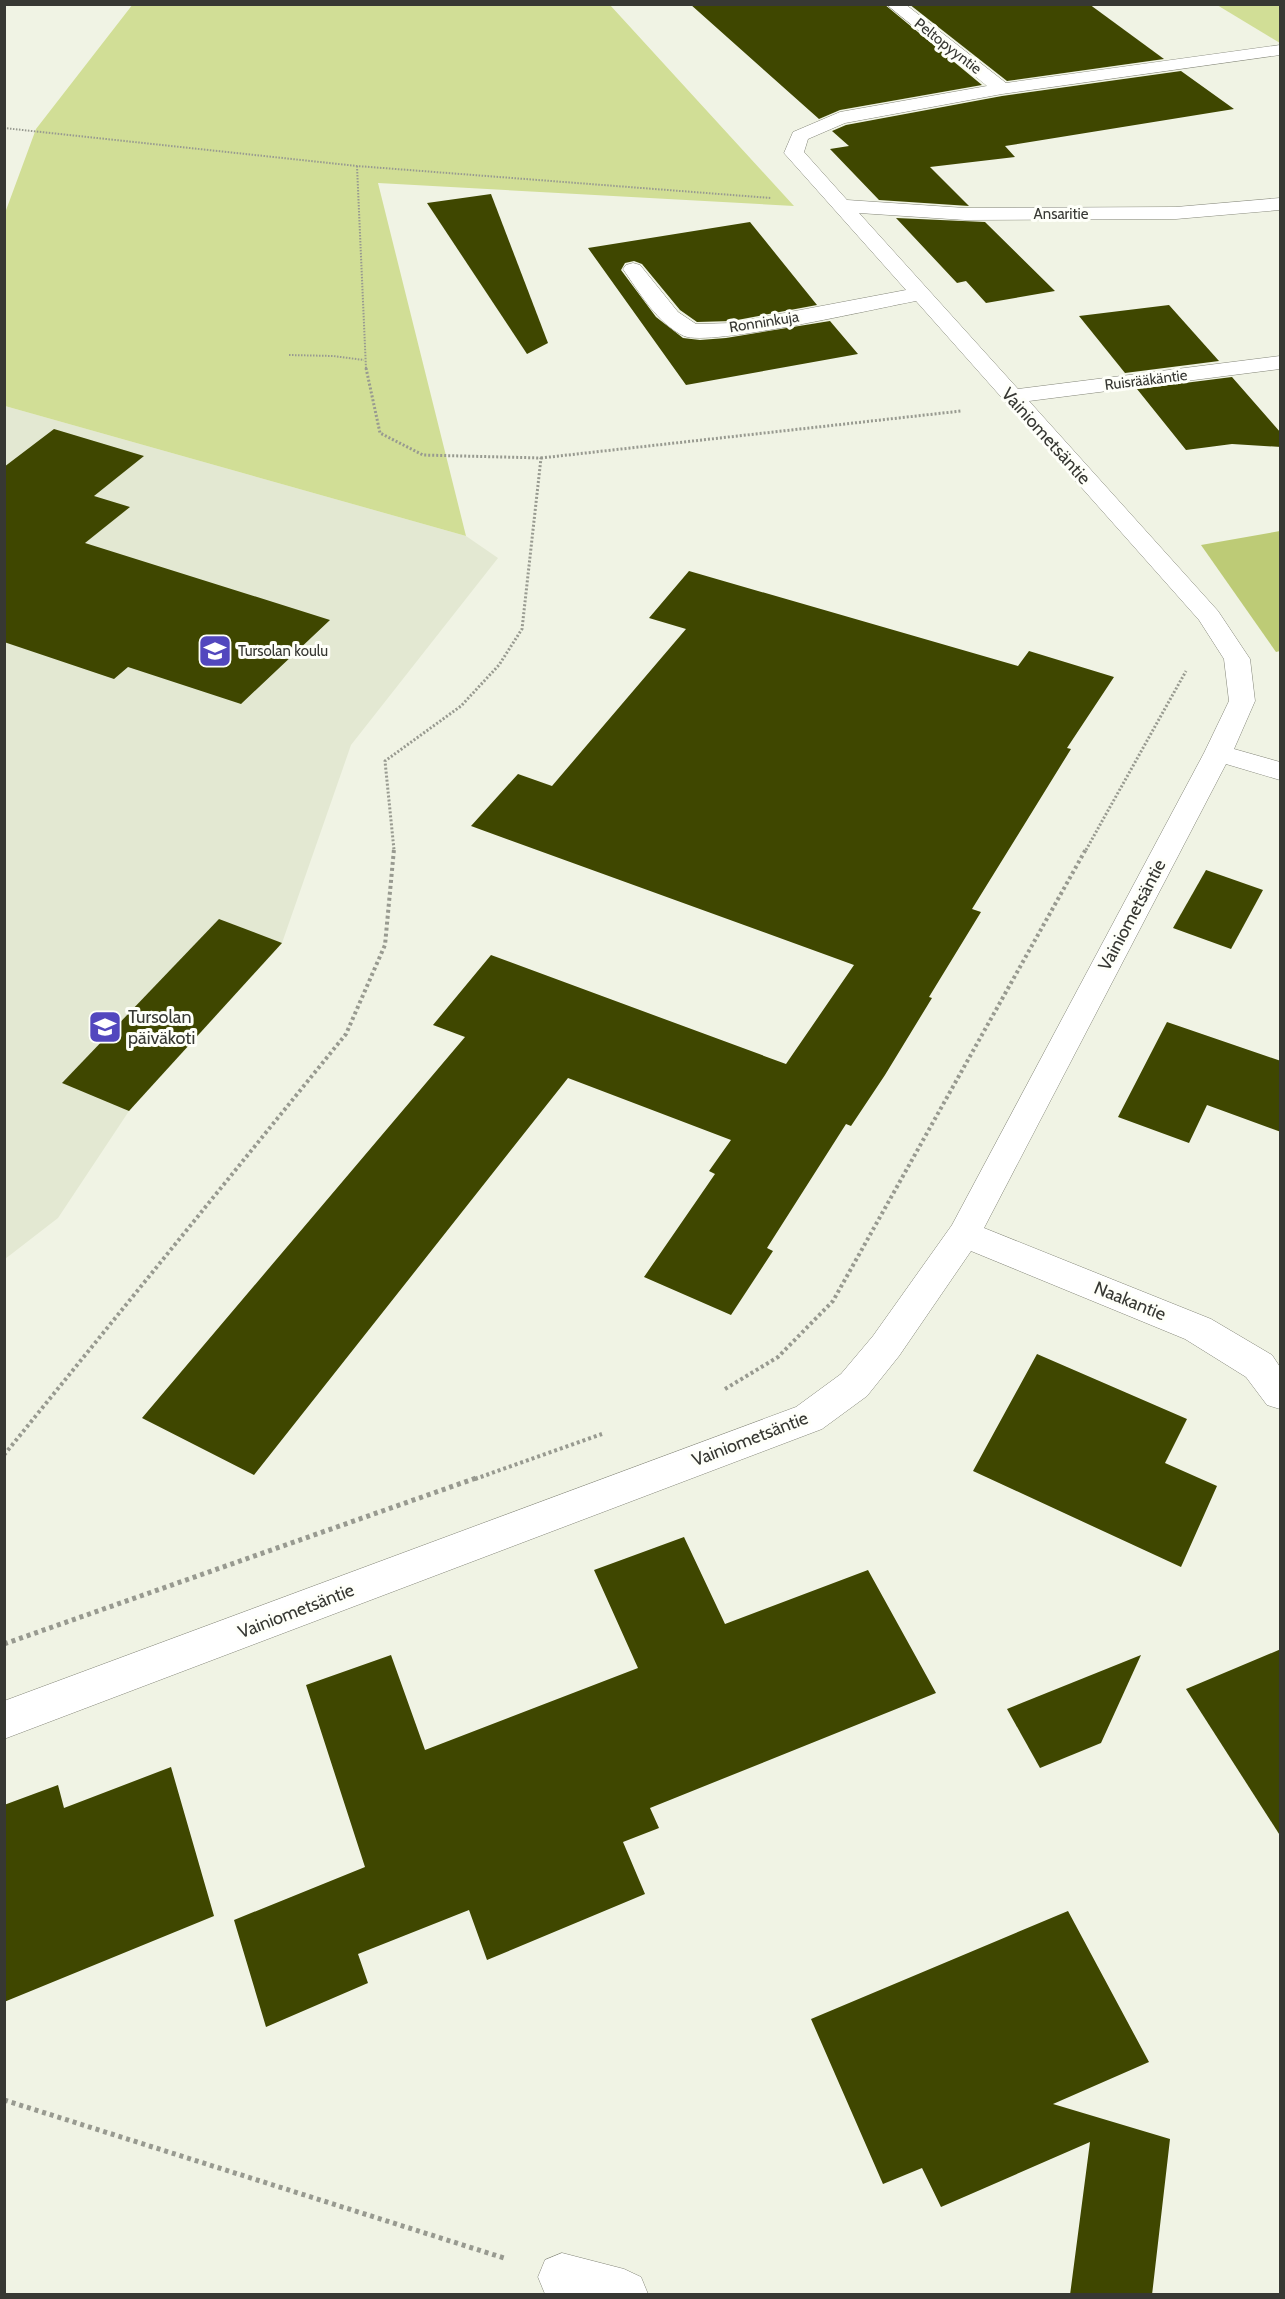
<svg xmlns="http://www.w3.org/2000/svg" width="1285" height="2299" viewBox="0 0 1285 2299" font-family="Cabin,sans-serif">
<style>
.built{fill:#e3e8d2}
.green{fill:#d1de96}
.forest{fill:#bdcb76}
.building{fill:#3f4700}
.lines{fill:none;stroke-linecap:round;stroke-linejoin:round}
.minor-casing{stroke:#848679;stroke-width:1}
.path-far3{stroke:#989a90;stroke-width:2;stroke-dasharray:1.5 1.5;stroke-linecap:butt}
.path-far2{stroke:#989a90;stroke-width:3;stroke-dasharray:2 2;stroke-linecap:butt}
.path-far1{stroke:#989a90;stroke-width:4;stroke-dasharray:3 3;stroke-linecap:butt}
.path{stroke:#989a90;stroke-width:5;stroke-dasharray:4 4;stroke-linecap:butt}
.minor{fill:#fff;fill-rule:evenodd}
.labels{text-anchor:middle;stroke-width:6;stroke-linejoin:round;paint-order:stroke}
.far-street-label{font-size:15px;fill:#373833;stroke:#fefff9}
.far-poi-label{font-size:15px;fill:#373833;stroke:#fefff9;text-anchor:start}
.street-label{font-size:18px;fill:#373833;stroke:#fefff9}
.poi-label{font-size:18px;fill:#373833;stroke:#fefff9;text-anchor:start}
</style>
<rect width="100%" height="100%" fill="#f0f3e4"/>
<!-- built -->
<path class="built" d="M5 406 466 536 498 558 351 745 282 943 129 1111 58 1218 5 1259Z"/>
<!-- green -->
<g class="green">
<path d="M133 4 610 5 794 206 378 183 466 536 5 406V213L36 129Z"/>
<path d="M1217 5H1280V43Z"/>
</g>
<!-- forest -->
<path class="forest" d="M1280 531V651L1276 652 1201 545Z"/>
<!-- building -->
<g class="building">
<path d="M690 4H884L982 85 840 110 819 119Z"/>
<path d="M909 4H1089L1164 59 1007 81Z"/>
<path d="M1181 71 1234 109 1005 146 1015 157 930 167 969 206 879 200 830 149 849 146 832 131 846 125 1002 96Z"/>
<path d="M491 194 548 343 527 354 427 203Z"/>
<path d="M896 218 985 222 1055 291 986 303 966 281 957 283Z"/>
<path d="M750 222 817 305 732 321 697 322 680 310 642 264 634 261 625 263 621 270 656 317 683 338 700 340 726 338 830 321 858 354 686 385 588 248Z"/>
<path d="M1169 305 1219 361 1125 373 1079 316Z"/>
<path d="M1232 377 1281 433V447L1232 444 1186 450 1137 389Z"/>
<path d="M54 429 144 456 94 496 130 507 85 543 330 620 241 704 128 667 114 679 4 642V467Z"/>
<path d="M689 571 1018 666 1029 651 1114 677 1067 748 1071 749 972 909 981 912 929 997 932 998 885 1075 851 1126 846 1124 767 1248 773 1251 731 1315 644 1277 715 1174 709 1171 731 1140 568 1078 254 1475 142 1418 465 1037 433 1025 491 955 786 1064 854 965 471 826 518 774 552 786 686 629 649 618Z"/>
<path d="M1206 870 1263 890 1231 949 1173 928Z"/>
<path d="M219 919 282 943 129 1111 62 1083Z"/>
<path d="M1167 1022 1281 1061V1132L1207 1105 1189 1143 1118 1117Z"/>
<path d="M1037 1354 1187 1419 1165 1463 1217 1486 1181 1567 973 1471Z"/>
<path d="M684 1537 725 1624 868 1570 936 1693 650 1808 659 1828 623 1842 645 1894 487 1960 469 1910 358 1954 368 1983 266 2027 234 1920 365 1867 306 1685 391 1655 425 1750 638 1668 594 1570Z"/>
<path d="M1281 1649V1837L1186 1689Z"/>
<path d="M1141 1655 1101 1743 1040 1768 1007 1709Z"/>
<path d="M171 1767 214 1916 4 2002V1805L58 1785 64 1808Z"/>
<path d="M1068 1911 1149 2062 1053 2104 1170 2139 1152 2295H1070L1090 2142 941 2207 922 2168 883 2184 811 2019Z"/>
</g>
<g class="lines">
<defs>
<g id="minor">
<path d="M886 4H905L1006 83 1280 45V55L1002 94 845 123 808 139 804 152 847 200 965 208 1176 207 1280 198V210L1176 219 965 220 859 213 1018 389 1280 356V369L1029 401 1218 611 1250 659 1255 701 1234 749 1280 762V780L1226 764 984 1228 1211 1319 1272 1355 1280 1367V1409L1267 1405 1246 1377 1185 1339 971 1251 899 1356 867 1396 822 1429 4 1739V1701L796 1407 841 1374 873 1336 952 1225 1204 753 1229 701 1224 659 1199 620 916 301C878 308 710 347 684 336 658 324 639 292 623 269L626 265 633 263 640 265 678 312 696 324 732 323 906 290 784 153 793 132 840 112 987 86Z"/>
<path d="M562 2253 624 2269 641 2277 648 2294H545L538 2277 545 2260Z"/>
</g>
</defs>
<!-- minor casing -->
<use href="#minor" class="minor-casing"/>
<!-- path-far3 -->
<g class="path-far3">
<path d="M4 128 357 166 771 198"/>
<path d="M357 166 366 369"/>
<path d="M289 355 333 356 364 360"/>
</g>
<!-- path-far2 -->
<g class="path-far2">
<path d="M366 368 380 433 423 455 541 458 522 629 499 665 461 706 385 761 394 850"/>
<path d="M541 458 961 411"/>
<path d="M1086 850 1186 671"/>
</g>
<!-- path-far1 -->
<g class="path-far1">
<path d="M725 1389 778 1357 833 1301 1086 849"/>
<path d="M4 1455 346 1034 385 945 394 849"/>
<path d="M475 1479 602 1434"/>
</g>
<!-- path -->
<g class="path">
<path d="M4 1644 479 1477"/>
<path d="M4 2100 504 2258"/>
</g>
<!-- minor -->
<use href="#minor" class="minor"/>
</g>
<!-- icons -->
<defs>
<symbol id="school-square" viewBox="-11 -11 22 22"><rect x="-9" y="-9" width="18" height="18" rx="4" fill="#5247be" stroke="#fefff9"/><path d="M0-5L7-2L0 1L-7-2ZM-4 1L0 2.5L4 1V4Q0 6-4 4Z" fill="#fff"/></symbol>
</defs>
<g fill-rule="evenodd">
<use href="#school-square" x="196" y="632" width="38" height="38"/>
<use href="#school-square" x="86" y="1008" width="38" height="38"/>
</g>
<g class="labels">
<!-- far-street labels -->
<g class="far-street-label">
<text transform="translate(948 46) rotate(38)" y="5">Peltopyyntie</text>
<text x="1061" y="219">Ansaritie</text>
<text transform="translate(764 322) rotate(-9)" y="5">Ronninkuja</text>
<text transform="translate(1146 380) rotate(-7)" y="5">Ruisrääkäntie</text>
</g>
<!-- far-poi labels -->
<g class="far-poi-label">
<text x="238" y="656">Tursolan koulu</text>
</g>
<!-- street labels -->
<g class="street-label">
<text transform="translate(1046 436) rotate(48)" y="6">Vainiometsäntie</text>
<text transform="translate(1132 915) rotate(-62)" y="6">Vainiometsäntie</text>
<text transform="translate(1130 1301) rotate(22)" y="6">Naakantie</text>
<text transform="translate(750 1439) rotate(-21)" y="6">Vainiometsäntie</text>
<text transform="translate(296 1611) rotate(-21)" y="6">Vainiometsäntie</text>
</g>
<!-- poi labels -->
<g class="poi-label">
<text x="128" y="1023">Tursolan<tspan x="128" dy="21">päiväkoti</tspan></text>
</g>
</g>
<!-- border -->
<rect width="1285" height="2299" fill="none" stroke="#373833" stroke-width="12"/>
</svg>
